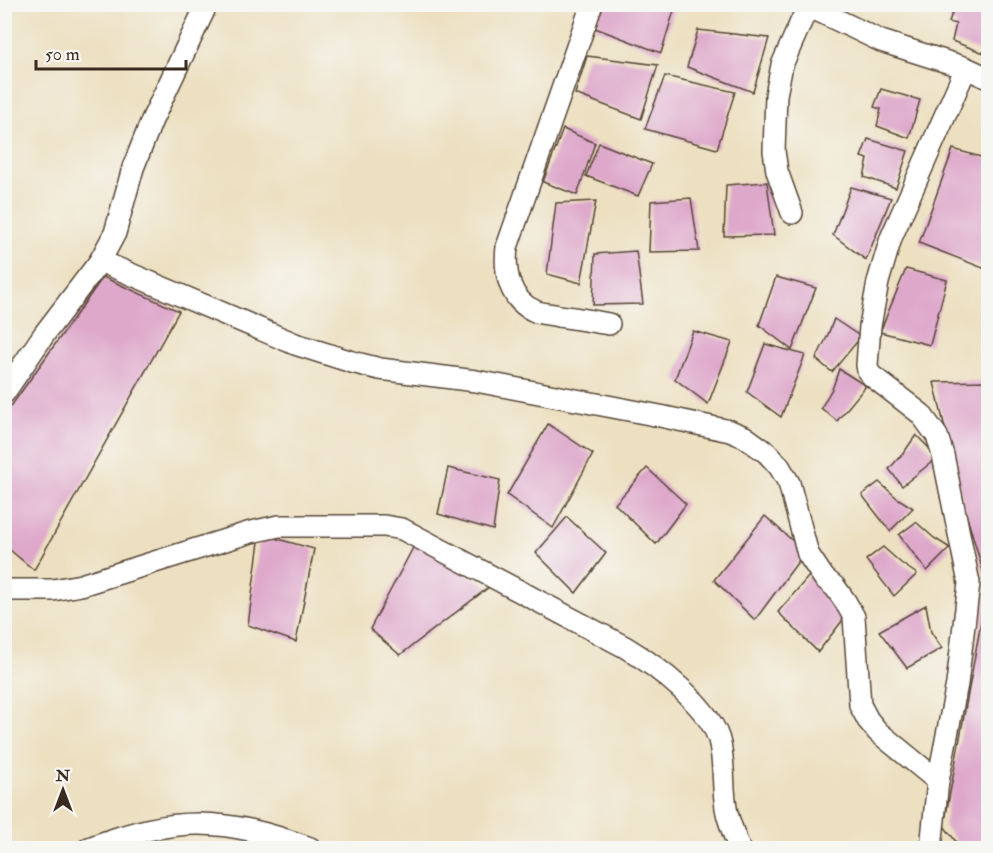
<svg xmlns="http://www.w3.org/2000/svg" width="993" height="853" viewBox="0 0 993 853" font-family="'IM FELL Double Pica',serif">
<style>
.building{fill:#dea8cb}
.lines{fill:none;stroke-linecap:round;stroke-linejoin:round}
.minor-casing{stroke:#564536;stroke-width:24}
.minor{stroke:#fff;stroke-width:21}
</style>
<rect width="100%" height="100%" fill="#f6f6f2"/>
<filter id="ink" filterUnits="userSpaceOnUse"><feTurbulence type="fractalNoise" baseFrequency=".0167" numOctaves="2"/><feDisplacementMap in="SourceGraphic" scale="12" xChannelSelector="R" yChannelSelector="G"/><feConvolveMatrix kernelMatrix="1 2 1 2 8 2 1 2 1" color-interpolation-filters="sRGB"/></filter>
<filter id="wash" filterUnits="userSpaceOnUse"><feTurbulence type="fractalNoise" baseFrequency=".008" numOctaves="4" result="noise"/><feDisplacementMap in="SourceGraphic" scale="24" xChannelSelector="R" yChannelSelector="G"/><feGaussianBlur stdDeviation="1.35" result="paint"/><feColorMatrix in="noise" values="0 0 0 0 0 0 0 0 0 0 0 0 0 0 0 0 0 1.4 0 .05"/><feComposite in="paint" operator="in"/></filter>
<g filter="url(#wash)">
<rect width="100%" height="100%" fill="#ede0c1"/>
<g id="blocks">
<!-- building -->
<g class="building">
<path d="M602 4H676L661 53 595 28Z"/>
<path d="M955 4 988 13V38L984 53 952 41 956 24 949 22Z"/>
<path d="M698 30 769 38 753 92 687 67Z"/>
<path d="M587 56 658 65 641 119 575 94Z"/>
<path d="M665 76 735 92 717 149 645 129Z"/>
<path d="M881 89 920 100 909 138 877 126 881 109 874 107Z"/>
<path d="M563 129 595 143 577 195 543 182Z"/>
<path d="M868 139 908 151 896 188 864 177 868 159 861 157Z"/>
<path d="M599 143 652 164 638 196 586 176Z"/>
<path d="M953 149 988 159V270L919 243Z"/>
<path d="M767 182 774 235 724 236 726 185Z"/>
<path d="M851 187 891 198 866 260 833 235Z"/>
<path d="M691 198 699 251 649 252 651 201Z"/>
<path d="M596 201 581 283 547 274 556 203Z"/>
<path d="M636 251 643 304 593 305 595 254Z"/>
<path d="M906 269 947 280 930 345 880 332Z"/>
<path d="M103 277 179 311 34 570 4 545V416Z"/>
<path d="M776 277 816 288 792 350 759 325Z"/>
<path d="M834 319 861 337 832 372 816 359 827 337Z"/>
<path d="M693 331 732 342 708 404 675 379Z"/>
<path d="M765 344 805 355 781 417 747 392Z"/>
<path d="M839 369 866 386 837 421 821 408 833 387Z"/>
<path d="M988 381V587L963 504 934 382Z"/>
<path d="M548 424 593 454 553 528 507 495Z"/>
<path d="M916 435 938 457 902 486 889 469 905 451Z"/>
<path d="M448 468 500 480 493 530 438 514Z"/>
<path d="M647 468 686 504 656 544 615 504Z"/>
<path d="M879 482 897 498 913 508 890 531 862 495Z"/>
<path d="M765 516 805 552 755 620 714 580Z"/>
<path d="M567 517 606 553 576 593 536 553Z"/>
<path d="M916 522 934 538 950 548 927 571 899 535Z"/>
<path d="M260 534 314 549 296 642 248 625Z"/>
<path d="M415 544 489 587 400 655 370 629Z"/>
<path d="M883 547 901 563 917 574 894 596 866 560Z"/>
<path d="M809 576 849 612 818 652 778 612Z"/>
<path d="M987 589 988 848H961L944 826Z"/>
<path d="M926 605 931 632 942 648 907 668 879 631Z"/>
</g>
</g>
</g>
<g filter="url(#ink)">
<use href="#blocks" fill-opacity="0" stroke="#564536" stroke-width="1.5"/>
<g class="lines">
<defs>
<g id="minor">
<path d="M592 4 507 247C504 272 509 300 535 311 541 314 551 314 558 316 575 318 592 321 609 324"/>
<path d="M804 4 881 41 966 68 988 78"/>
<path d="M792 213 777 171 774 151 776 95 782 65 808 6"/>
<path d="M100 261 295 344 352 362 380 369 476 381 660 416 730 431 745 437 767 453 779 466 789 483 808 554 824 578 835 587 845 601 854 617 860 705 868 720 878 732 938 781"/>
<path d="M4 393 45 333 100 261 115 233 133 168 152 120 207 4"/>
<path d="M4 590H53L81 585 251 532 279 526H384L402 529 625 647C655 665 713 708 720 744 725 767 722 791 727 813 730 825 735 837 739 848"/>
<path d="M89 848C175 815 223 817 310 848"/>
<path d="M931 848 938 781 957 684 969 583 943 455 937 436 921 414 872 376 868 371 867 365 870 326 878 282 891 238 966 68"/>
</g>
</defs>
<!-- minor casing -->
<use href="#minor" class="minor-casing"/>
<!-- minor -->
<use href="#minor" class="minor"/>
</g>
</g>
<!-- margin -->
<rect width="993" height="853" fill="none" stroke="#f6f6f2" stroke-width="24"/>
<!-- north arrow -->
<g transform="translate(63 790)" stroke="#f6f6f2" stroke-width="4.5" paint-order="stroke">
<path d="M0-4.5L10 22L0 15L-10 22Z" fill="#3b2a1e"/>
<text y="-9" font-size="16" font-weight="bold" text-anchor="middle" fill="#3b2a1e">N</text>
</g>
<!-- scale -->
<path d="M36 60v9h150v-9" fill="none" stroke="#3b2a1e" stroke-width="3"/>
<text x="45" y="60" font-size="18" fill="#3b2a1e" stroke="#f6f6f2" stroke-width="4.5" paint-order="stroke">50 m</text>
</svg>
